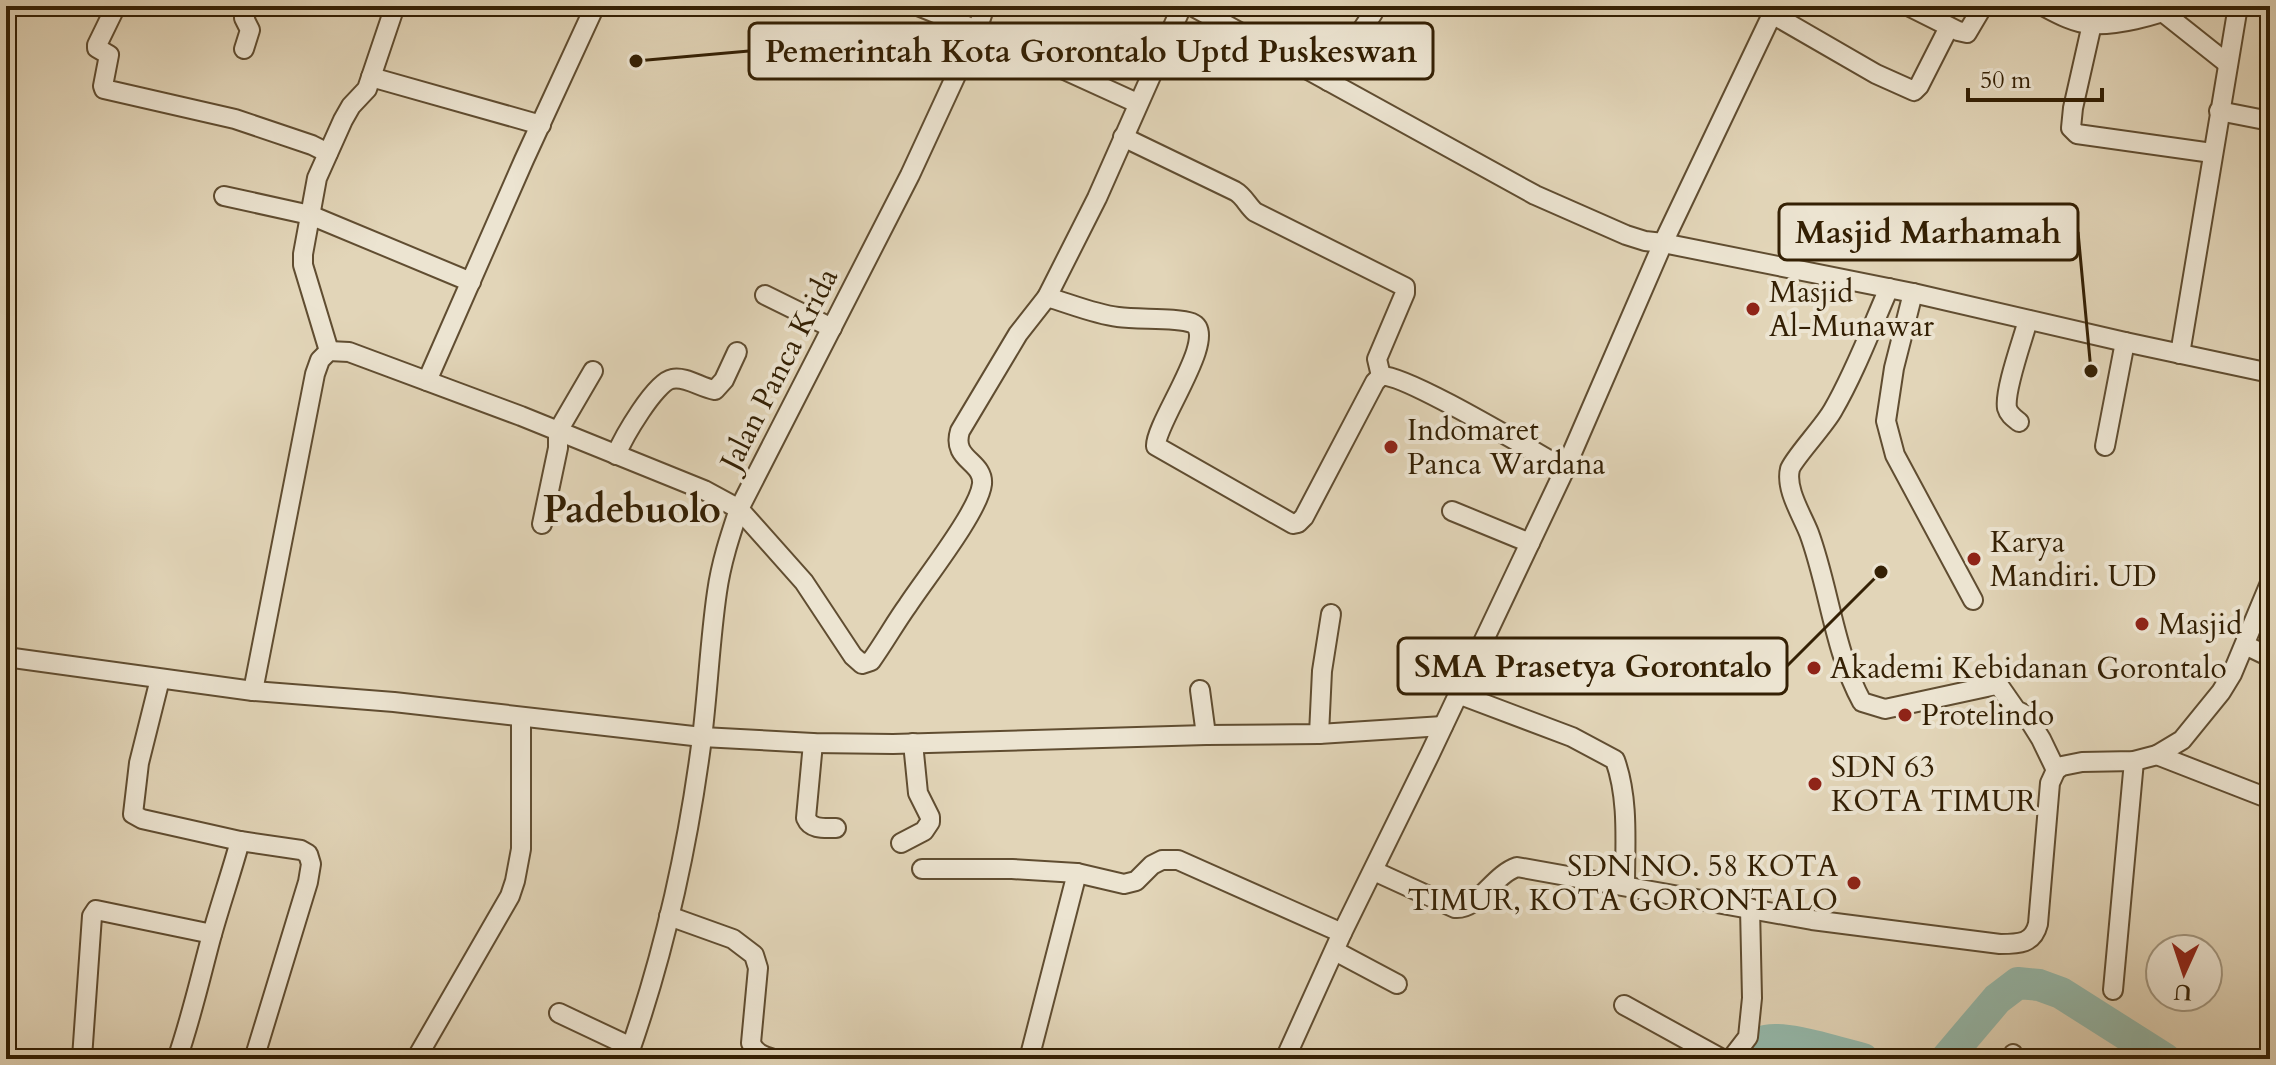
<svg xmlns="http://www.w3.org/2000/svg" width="2276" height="1065" viewBox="0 0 2276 1065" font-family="Cardo,serif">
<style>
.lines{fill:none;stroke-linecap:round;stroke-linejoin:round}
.river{stroke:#95b9ab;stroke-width:32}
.minor-casing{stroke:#604d31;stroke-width:22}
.minor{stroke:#ece4d1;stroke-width:18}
.poi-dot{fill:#8f2418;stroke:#ece4d1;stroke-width:3}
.labels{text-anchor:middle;stroke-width:8;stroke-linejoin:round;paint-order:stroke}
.poi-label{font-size:30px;fill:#342004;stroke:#ece4d1;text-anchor:start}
.street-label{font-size:30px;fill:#342004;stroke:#ece4d1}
.district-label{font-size:38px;font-weight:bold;fill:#342004;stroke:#ece4d1}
.leader{fill:none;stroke:#342004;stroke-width:3}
.callout-dot{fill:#342004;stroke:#ece4d1;stroke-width:3}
.callout{fill:#ece4d1;stroke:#342004;stroke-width:3}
.callout-label{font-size:32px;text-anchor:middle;font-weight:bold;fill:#342004}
</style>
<rect width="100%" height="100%" fill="#e2d5b8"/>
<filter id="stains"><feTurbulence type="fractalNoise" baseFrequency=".0025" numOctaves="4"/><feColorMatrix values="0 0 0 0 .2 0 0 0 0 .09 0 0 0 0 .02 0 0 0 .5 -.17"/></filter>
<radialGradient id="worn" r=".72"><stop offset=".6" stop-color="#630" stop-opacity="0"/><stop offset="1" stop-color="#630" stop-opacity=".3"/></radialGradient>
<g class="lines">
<!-- river -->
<g class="river">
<path d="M1743 1059C1747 1052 1754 1045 1762 1042 1780 1033 1842 1054 1863 1059"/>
<path d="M1946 1059 1997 999 2018 983 2039 985 2061 993 2165 1059"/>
</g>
<defs>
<g id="minor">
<path d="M116 6 97 45V48L109 55 103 86 104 89 235 119 312 145 328 153"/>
<path d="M918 6 977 30 1137 103"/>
<path d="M1192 6 1535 195 1626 235 1645 241 1663 243 1913 293 2125 342 2270 373"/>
<path d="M1891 6H1894"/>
<path d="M1908 6 1958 31 1967 33 1983 6"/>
<path d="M2043 6C2058 14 2074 23 2091 24 2116 26 2155 16 2178 6"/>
<path d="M2155 6 2228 64"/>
<path d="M1772 14 1876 74 1914 91 1919 86 1949 27"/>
<path d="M2092 24 2073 108 2071 128 2077 134 2212 153"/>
<path d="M244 49 250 30 244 18 249 6"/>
<path d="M371 77 541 125"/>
<path d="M1328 81 1373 13V6"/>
<path d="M2219 111 2270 121"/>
<path d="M1123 137 1235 191C1244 196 1247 205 1255 212L1405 287V293L1377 359 1381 376"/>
<path d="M224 196 310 215 471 282"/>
<path d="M1889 288C1871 329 1855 372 1833 410 1825 425 1793 459 1790 469 1785 489 1802 515 1809 533 1829 587 1834 651 1862 702L1885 709 1996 685 2000 687 2016 710 2026 715 2041 739 2056 770"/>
<path d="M1913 293 1894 368 1886 421 1895 455 1973 600"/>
<path d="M765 295 832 328"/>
<path d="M1047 297C1071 304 1094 314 1118 317 1138 320 1176 317 1192 323 1220 335 1155 423 1156 446L1293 524 1298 523 1304 517 1375 382 1381 376C1404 373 1536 453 1565 469"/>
<path d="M329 351 303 265V254L317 178 343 120 351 106 367 89 395 6"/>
<path d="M2180 354 2238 6"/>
<path d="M427 381 524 160 595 6"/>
<path d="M2019 422C2014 418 2009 415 2007 408 2004 390 2023 339 2028 320"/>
<path d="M2105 446 2125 342"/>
<path d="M616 455C623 438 655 382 672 379 686 376 701 388 715 390L724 380 737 352"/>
<path d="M1452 511 1530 543"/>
<path d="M542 524 558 448V431L593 371"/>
<path d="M2245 645 2270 657"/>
<path d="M6 657 253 691 394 702 702 737 813 743 893 744 1206 735 1319 734 1443 726"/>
<path d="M160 679 139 763 133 814 142 819 240 841 301 850 308 854 311 864 308 882 254 1059"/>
<path d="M1200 690 1206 735"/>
<path d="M253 691 315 374 320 360 329 351 349 352 521 416 704 490 739 509 804 582 853 656 862 664 871 661C884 643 895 623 908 605 925 579 979 511 982 484 984 461 951 460 960 431L1018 334 1047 297 1097 198 1182 6"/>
<path d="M1458 694 1572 737 1615 760C1629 799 1625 844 1625 885"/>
<path d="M1319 734 1322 671 1331 614"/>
<path d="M813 743 806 818C811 830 825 828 836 828"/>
<path d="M2157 755 2182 740 2221 692 2232 674 2270 583"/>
<path d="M901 843 924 831 930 822V817L918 793 913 743"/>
<path d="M922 869H1012L1077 873 1124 884 1136 881 1152 865 1162 860H1178L1342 933"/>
<path d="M1374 871 1455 908C1478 910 1493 875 1517 867L1812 920 2000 944C2019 944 2033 944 2038 924L2050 783 2056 770 2062 766 2082 762 2134 761 2157 755 2270 799"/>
<path d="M669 916 733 939 754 955 758 968 751 1043C755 1053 763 1056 774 1059"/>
<path d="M1335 951 1397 984"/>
<path d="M2113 990 2134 761"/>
<path d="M1624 1005 1722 1059"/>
<path d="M559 1013 631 1047"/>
<path d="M82 1058 92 916 96 910 212 934"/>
<path d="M177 1059C191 1019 200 979 211 938 220 905 231 874 240 841"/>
<path d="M416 1059 510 896 515 881 521 849V718"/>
<path d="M627 1059C664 955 688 847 702 738 708 689 710 640 717 592 721 563 730 536 739 509L910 175 977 30 985 6"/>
<path d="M1029 1059 1077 873"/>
<path d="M1285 1059 1342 933 1430 754 1565 469 1663 243 1776 6"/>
<path d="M1731 1059 1748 1037 1752 998 1750 908"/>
<path d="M2011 1059 2013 1054"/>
</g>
</defs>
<!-- minor casing -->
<use href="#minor" class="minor-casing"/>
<!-- minor -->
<use href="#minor" class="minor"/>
</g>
<!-- markers -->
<g class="poi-dot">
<circle cx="1753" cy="309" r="8"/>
<circle cx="1391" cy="447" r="8"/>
<circle cx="1974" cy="559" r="8"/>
<circle cx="2142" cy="624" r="8"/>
<circle cx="1814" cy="668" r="8"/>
<circle cx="1905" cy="715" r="8"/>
<circle cx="1815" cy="784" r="8"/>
<circle cx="1854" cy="883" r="8"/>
</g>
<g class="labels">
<!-- poi labels -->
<g class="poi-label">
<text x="1769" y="302">Masjid<tspan x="1769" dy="34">Al-Munawar</tspan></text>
<text x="1407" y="440">Indomaret<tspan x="1407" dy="34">Panca Wardana</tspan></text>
<text x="1990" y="552">Karya<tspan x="1990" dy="34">Mandiri. UD</tspan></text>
<text x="2158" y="634">Masjid</text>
<text x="1830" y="678">Akademi Kebidanan Gorontalo</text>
<text x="1921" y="725">Protelindo</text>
<text x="1831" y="777">SDN 63<tspan x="1831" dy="34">KOTA TIMUR</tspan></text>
<text x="1838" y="876" text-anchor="end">SDN NO. 58 KOTA<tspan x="1838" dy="34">TIMUR, KOTA GORONTALO</tspan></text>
</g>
<!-- street labels -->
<g class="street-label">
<text transform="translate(779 369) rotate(-63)" y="10">Jalan Panca Krida</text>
</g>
<!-- district labels -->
<g class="district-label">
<text x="632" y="522">Padebuolo</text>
</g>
</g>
<!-- callouts -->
<path class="leader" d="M636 61L749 51M2091 371L2078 232M1881 572L1787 666"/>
<g class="callout-dot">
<circle cx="636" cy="61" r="8"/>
<circle cx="2091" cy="371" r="8"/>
<circle cx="1881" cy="572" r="8"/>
</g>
<g class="callout">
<rect x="749" y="23" width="684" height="56" rx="8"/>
<rect x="1779" y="204" width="299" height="56" rx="8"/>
<rect x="1398" y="638" width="389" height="56" rx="8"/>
</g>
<g class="callout-label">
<text x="1091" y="62">Pemerintah Kota Gorontalo Uptd Puskeswan</text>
<text x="1928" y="243">Masjid Marhamah</text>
<text x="1593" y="677">SMA Prasetya Gorontalo</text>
</g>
<!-- margin -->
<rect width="2276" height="1065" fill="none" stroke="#e2d5b8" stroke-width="32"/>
<rect x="8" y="8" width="2260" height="1049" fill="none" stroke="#342004" stroke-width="4"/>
<rect x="16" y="16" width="2244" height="1033" fill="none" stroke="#342004" stroke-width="2"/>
<!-- north arrow -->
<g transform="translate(2184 973) rotate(183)"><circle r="38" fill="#ece4d1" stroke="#a2967f" stroke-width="2"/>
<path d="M0-6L14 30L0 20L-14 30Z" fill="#8f2418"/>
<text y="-12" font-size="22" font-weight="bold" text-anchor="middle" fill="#342004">U</text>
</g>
<!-- scale -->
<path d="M1968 88v12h134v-12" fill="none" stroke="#342004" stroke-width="4"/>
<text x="1980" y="88" font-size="24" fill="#342004" stroke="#ece4d1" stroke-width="6" paint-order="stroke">50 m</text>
<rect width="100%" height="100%" filter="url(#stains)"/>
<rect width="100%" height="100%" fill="url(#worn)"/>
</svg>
